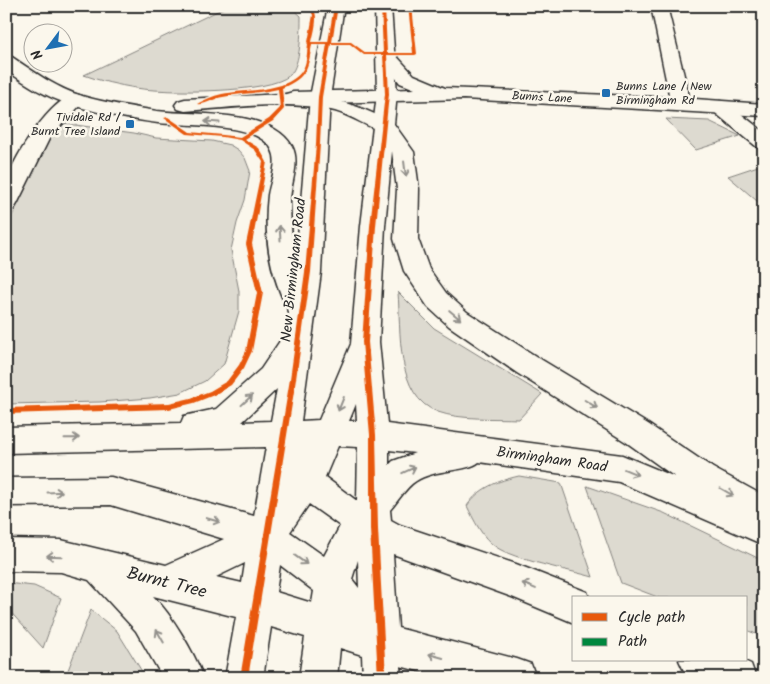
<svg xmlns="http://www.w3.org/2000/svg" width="770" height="684" viewBox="0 0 770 684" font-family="Kalam,sans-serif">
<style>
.green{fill:#dddad0;stroke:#84827e}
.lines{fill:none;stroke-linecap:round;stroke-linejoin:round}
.street-casing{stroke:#2b2b2b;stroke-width:3}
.secondary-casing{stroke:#2b2b2b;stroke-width:3}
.primary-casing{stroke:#2b2b2b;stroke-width:3}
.highway-casing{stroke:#2b2b2b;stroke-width:3}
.street{fill:#fbf7ec;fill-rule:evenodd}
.secondary{fill:#fbf7ec;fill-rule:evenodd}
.primary{fill:#fbf7ec;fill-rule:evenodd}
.highway{fill:#fbf7ec;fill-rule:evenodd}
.quiet{stroke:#00873e;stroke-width:3;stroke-dasharray:7 3;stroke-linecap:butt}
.cycleway-casing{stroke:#fbf7ec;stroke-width:3}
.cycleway{fill:#e8590c;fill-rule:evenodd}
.oneway{stroke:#93918c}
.poi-dot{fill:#1f6fb2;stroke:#fbf7ec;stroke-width:2}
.labels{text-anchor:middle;stroke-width:5;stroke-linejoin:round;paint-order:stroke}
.far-poi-label{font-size:12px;fill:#2b2b2b;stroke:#fbf7ec;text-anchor:start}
.far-street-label{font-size:12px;fill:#2b2b2b;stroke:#fbf7ec}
.street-label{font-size:15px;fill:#2b2b2b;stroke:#fbf7ec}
.near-street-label{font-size:18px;fill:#2b2b2b;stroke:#fbf7ec}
</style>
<rect width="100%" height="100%" fill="#fbf7ec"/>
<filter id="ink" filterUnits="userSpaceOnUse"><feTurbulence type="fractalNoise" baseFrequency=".02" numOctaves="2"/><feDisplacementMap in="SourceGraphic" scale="10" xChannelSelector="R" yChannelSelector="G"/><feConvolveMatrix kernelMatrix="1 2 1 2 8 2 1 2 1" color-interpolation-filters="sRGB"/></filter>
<g filter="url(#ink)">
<!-- green -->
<g class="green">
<path d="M228 6H287L291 7 301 16C301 31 301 64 290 75 270 94 164 93 136 88 118 85 100 81 84 75Z"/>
<path d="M666 119 709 121 740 136 696 150Z"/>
<path d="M61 123 134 133 156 138 212 141 230 145 238 150 245 158 250 171 245 200 237 223 231 250 239 291V311L224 364 205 381 180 393 150 398 100 402 6 404V229L49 137Z"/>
<path d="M764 164V207L728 176Z"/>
<path d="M398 292 434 328 542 394 519 419C495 418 460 420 438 412 395 397 401 330 398 292Z"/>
<path d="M519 476 561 483 593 577C569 570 515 560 496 547 482 538 474 520 467 506 479 488 497 481 519 476Z"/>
<path d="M587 486 664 513 764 561V637L746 630V598H660L621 583Z"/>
<path d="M6 583 34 586 61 598 43 648 6 607Z"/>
<path d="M91 610 117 631 146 678H65Z"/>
</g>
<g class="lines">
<defs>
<g id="street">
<path d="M651 6H667L691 104 688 108 681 110 674 108 671 104Z"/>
<path d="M75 94 82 96 85 100 50 137 17 204 14 209 6 211C6 202 4 189 7 180 15 156 49 101 75 94Z"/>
<path d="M720 101 727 103 764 132V149L757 147 713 111 710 107 713 103Z"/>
</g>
<path id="secondary" d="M385 49 391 50 414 75 445 88 681 98 764 104V116L464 99 293 104 286 102 283 98 286 94 293 92 415 89 400 83 379 58 376 54 379 50Z"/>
<g id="primary">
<path d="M6 56 12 57C34 72 56 88 82 96 106 103 132 107 157 111 194 116 270 108 292 146 301 163 290 184 290 202 291 246 295 273 315 312L311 319 302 322 293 319C271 281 263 238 268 195 270 182 279 163 272 150 259 122 185 126 158 123 128 119 98 113 69 104 46 97 26 84 6 70Z"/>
<path d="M283 94C329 96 351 102 392 122L395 126 392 130 385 132C368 128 353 116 335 111 290 99 232 108 185 111L178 109 175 105 178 101 185 99Z"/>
</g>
<g id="highway">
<path d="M328 6H344L330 97 321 272 301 421 319 420 351 344 361 226 377 94 375 6H391L397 94 394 124 414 152 419 189 418 239 429 269 446 293 467 312 537 357 648 424 713 468 764 496V545L619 482 479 462C467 472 433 469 416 481 406 487 398 501 390 510L391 520 400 525 516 564 587 592 589 598H574V623L512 597 393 554 398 628 517 659 531 664 536 678H444L400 666 401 678H363L362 655 340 648 337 678H299L305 637 271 627 263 678H225L236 617 153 596C173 616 193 651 204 678H163L136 631 89 580 61 572 6 571V539L61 540 166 565 224 539 111 505 6 506V478L111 477 254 516 266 447 6 453V427L181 423 184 416 216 409 261 369 286 332 295 272 310 97ZM392 151 397 189 394 239 404 271 428 307 449 326 517 373 626 442 675 477 622 455 387 424 379 342 385 226ZM277 389 271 421 242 422ZM356 404 357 421H349ZM338 446 358 447 357 501 325 477ZM389 450 415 453 393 461 389 465ZM309 504 340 526 324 556 290 532ZM358 560 359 588 352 579ZM245 563 242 583 216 577ZM280 565 314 591 312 603 276 592Z"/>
<path d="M679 660H742L751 664 756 678H694L685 673Z"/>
</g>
</defs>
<!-- street casing -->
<use href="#street" class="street-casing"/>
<!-- secondary casing -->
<use href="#secondary" class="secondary-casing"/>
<!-- primary casing -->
<use href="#primary" class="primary-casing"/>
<!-- highway casing -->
<use href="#highway" class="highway-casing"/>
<!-- street -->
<use href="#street" class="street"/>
<!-- secondary -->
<use href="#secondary" class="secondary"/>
<!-- primary -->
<use href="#primary" class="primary"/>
<!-- highway -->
<use href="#highway" class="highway"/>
<!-- quiet -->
<path class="quiet" d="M136 6 147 10"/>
<defs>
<path id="cycleway" d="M305 6C323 6 314 31 312 42H328L334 6H338L332 42H351L366 53H383L381 6H385L387 53H413L408 6H412L417 54 415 55H387L389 94 376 226 368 342 376 435 378 529 386 678H378L370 529V435L362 342 370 226 385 94 383 55H364L350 44H331L322 97 320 144 311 272 296 379 248 678H240L290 379 305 272 316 144 318 97 327 44H312C308 69 307 77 282 88L284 109 273 121 244 139 259 148 267 162 252 244 263 293 252 351 244 368 231 385 214 395 194 403 169 409 6 414V408L169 403 191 398 210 391 227 381 239 365 246 351 257 293 246 244 263 162 255 150 240 140 223 137 187 134 164 118 168 117 190 132 223 135 240 137 269 119 280 108 278 89C260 93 241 93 223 97 214 98 204 106 197 104 204 100 213 96 222 94 245 89 292 93 304 67 307 61 307 51 308 44L307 43 308 42 313 15 311 11Z"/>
</defs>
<!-- cycleway casing -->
<use href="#cycleway" class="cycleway-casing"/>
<!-- cycleway -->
<use href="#cycleway" class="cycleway"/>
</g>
<!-- one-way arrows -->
<defs><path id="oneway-shaft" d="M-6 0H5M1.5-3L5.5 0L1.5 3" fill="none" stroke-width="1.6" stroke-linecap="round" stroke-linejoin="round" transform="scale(1.25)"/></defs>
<g class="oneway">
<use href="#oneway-shaft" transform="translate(212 122) rotate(-176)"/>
<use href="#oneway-shaft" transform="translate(405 169) rotate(83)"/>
<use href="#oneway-shaft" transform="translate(280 233) rotate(-94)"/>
<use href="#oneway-shaft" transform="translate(455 315) rotate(40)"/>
<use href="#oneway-shaft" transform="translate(247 400) rotate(-43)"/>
<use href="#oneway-shaft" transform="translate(341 404) rotate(112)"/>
<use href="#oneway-shaft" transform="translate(591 404) rotate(32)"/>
<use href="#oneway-shaft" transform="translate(72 438) rotate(-1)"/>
<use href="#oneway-shaft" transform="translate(409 470) rotate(-25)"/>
<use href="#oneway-shaft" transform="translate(631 472) rotate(23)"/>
<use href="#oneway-shaft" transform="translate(55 492) rotate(-3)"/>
<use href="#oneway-shaft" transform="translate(727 492) rotate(30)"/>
<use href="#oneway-shaft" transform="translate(213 520) rotate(16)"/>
<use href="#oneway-shaft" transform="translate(54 556) rotate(-178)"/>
<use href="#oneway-shaft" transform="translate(301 560) rotate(36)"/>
<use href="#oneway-shaft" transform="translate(529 586) rotate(-157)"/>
<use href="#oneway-shaft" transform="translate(160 636) rotate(-120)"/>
<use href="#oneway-shaft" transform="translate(436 656) rotate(-165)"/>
</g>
</g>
<!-- markers -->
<g class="poi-dot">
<rect x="601" y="88" width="10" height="10" rx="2.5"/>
<rect x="125" y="119" width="10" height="10" rx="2.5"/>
</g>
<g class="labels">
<!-- far-poi labels -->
<g class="far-poi-label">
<text x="616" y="90">Bunns Lane / New<tspan x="616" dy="14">Birmingham Rd</tspan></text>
<text x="120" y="121" text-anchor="end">Tividale Rd /<tspan x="120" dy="14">Burnt Tree Island</tspan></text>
</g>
<!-- far-street labels -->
<g class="far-street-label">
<text transform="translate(542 97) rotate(3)" y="4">Bunns Lane</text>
</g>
<!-- street labels -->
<g class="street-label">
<text transform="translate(293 270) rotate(-84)" y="5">New Birmingham Road</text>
<text transform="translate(552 459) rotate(8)" y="5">Birmingham Road</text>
</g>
<!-- near-street labels -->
<g class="near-street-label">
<text transform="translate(167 582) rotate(14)" y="6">Burnt Tree</text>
</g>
</g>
<!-- margin -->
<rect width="770" height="684" fill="none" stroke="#fbf7ec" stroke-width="25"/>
<rect x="12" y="12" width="745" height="659" fill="none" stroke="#2b2b2b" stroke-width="2" filter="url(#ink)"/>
<!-- legend -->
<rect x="572" y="596" width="175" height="65" fill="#fbf7ec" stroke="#a8a59f"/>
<rect x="582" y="613" width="25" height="8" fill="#e8590c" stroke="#a8a59f"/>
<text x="618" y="622" font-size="15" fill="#2b2b2b">Cycle path</text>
<rect x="582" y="638" width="25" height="8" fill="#00873e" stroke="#a8a59f"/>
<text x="618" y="646" font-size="15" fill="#2b2b2b">Path</text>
<!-- north arrow -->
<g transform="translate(48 48) rotate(238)"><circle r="24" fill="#fbf7ec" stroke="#a8a59f"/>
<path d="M0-4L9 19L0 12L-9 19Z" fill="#1f6fb2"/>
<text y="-8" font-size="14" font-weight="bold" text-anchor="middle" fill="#2b2b2b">N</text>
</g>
</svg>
